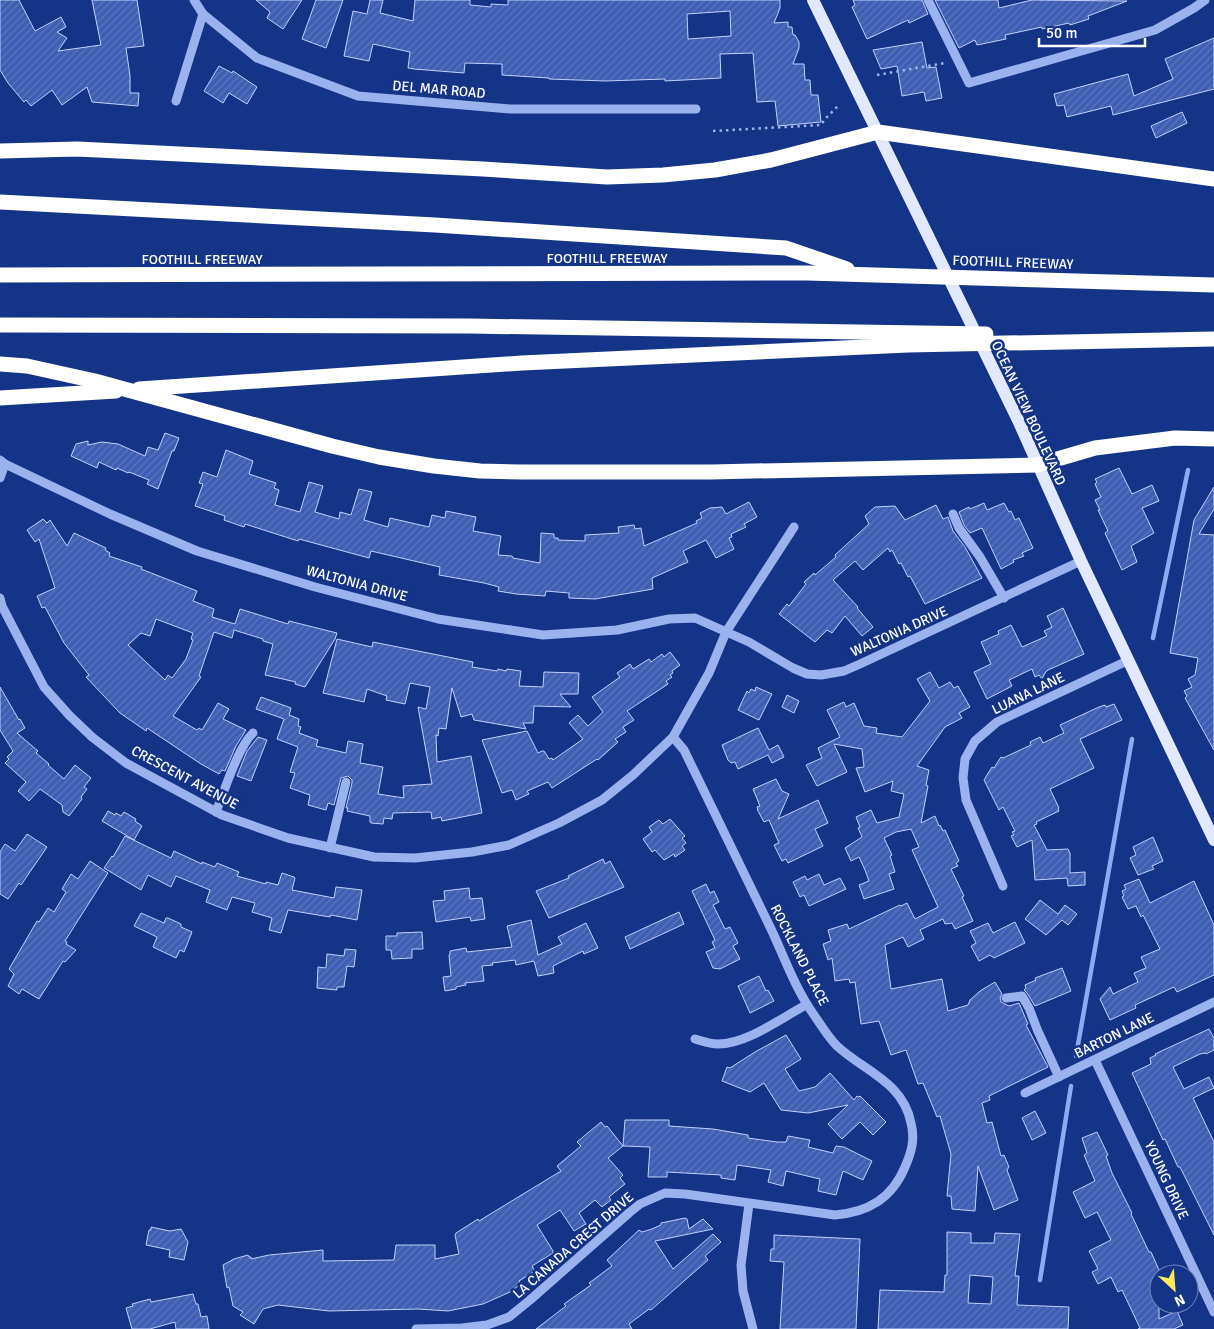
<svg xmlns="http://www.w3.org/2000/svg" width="1214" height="1329" viewBox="0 0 1214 1329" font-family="Signika,sans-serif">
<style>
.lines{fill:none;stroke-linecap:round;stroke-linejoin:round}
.stream{stroke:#8cabf2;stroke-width:4.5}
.building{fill:url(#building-hatch);stroke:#c0d1fb;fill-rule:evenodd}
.path{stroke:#9ab3ef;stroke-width:2.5;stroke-dasharray:2.5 4;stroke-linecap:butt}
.minor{stroke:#9ab3ef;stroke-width:9}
.major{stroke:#e2e9ff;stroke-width:12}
.highway{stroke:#fff;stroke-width:15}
.labels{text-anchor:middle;stroke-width:5;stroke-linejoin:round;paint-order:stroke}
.street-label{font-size:14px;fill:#fff;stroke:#143488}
</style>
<defs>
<pattern id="building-hatch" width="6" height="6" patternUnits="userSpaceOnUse" patternTransform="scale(1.25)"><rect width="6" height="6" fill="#3d5eb2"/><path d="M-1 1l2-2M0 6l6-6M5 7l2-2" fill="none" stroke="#5a76be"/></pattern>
</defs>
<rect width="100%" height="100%" fill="#143488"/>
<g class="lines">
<!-- stream -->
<g class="stream">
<path d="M1153 638 1188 470"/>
<path d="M1076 1056 1132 739"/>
<path d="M1040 1280 1071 1086"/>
</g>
</g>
<!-- building -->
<g class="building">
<path d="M0 0H19L35 31 61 17 66 27 57 32 67 38 58 51 101 45 92 0H137L144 46 126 48 130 76V93H139L138 106 92 102 87 87 62 105 52 90 31 106 26 100 24 102 8 83 0 70Z"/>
<path d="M256 0H302L283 29 267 18 270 12Z"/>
<path d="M316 0H343L326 48 302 39Z"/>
<path d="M370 0H383L380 13 413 21 415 0H470V5L491 7V4L508 5V0H780V8L774 23 788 22V27H792L793 35H795L799 42V48L793 64H804L805 80H810L811 95H818L821 122 778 126 775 101 757 102 753 53 720 54 721 78 665 81V79L605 81 549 79V78L502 75V64L465 63 464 73 414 69 408 68 410 52 373 44 369 61 344 56 353 11 367 14ZM730 11 731 36 688 39 687 14Z"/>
<path d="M853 0H922L928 14 909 23 908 20 867 39 852 7 855 5Z"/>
<path d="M935 0H998L999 8 1032 0 1127 1 1088 16 1089 19 1070 25 1069 23 1042 29V27L1005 35 1006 39 977 45 975 40 959 48Z"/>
<path d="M1214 38V89L1113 115 1111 106 1067 117 1064 105 1057 106 1054 94 1128 74 1134 96 1173 79 1165 59Z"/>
<path d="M922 42 927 68 936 67 942 98 926 101 924 92 902 96 897 66 881 69 873 50Z"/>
<path d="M219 66 232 73 233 71 257 87 247 104 229 93 223 103 204 91Z"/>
<path d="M1182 112 1187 123 1156 138 1151 126Z"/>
<path d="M165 433 179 438 174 451H172L158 489 147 484 149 480 129 472 128 473 117 468 116 470 99 462 97 468 71 456 76 444 88 441V445L102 442 118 444 145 456 148 447 158 450Z"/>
<path d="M226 450 253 461 249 474 276 483 274 488 279 490 275 505 300 512 309 482 323 486 315 512 339 519 340 512 351 515 359 489 372 492 364 520 388 527 390 518 429 527 432 515 445 518 446 511 476 517 473 531 501 536 498 555 512 556 513 558 540 563 541 533 554 534V538H558V540L585 541V535L619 533 618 527 634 525 635 529 641 528 644 546 697 523 696 521 702 518 700 513 710 508 722 507 726 514 749 502 757 517 744 524 746 527 731 534 732 537 729 538 734 549 716 558 706 540 683 551 688 562 652 578 653 589 595 599 569 598V593L546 591 545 596 516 594 498 591 499 587 484 583 439 575 440 567 371 551 369 558 299 539 298 541 245 524 244 527 224 520 225 516 195 506 203 484 199 483 203 472 217 477Z"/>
<path d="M1119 468 1132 494 1152 485 1159 501 1142 508 1154 533 1131 546 1137 562 1122 570 1105 533 1108 531 1098 510H1100L1095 500 1101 497 1095 484 1097 482 1095 479Z"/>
<path d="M1214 487V509L1199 534 1214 535V750L1185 698 1187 696 1184 691 1192 687 1188 679 1195 675 1198 658 1170 653 1194 520Z"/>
<path d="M984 503 987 510 1004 503 1009 512 1011 511 1015 520 1019 518 1033 548 1022 553 1024 556 1013 560 1014 562 1001 569 982 528 970 533 964 525 959 512 969 507 970 509Z"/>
<path d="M936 505 943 519 948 517 953 531 965 547 982 578 925 604 910 576 908 577 901 563 899 564 892 550 890 552 888 548 863 570 855 561 833 580 858 607 857 608 873 627 862 636 845 616 832 633 827 630 815 642 779 614 787 604 789 606 806 584 804 582 814 573 815 575 836 557 835 555 869 524 865 516 875 507 895 506 905 520Z"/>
<path d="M43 519 47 523 50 520 67 546 74 533 106 548 105 550 110 553 109 556 142 567 141 569 197 591 193 601 214 609 212 617 235 624 240 609 288 624 289 621 337 633 335 639 305 687 295 684 296 682 265 675 273 644 263 641V639L234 630 232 638 214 632 199 676 201 677 173 716 197 730 199 728 202 730 218 703 229 709 223 719 246 730 236 746 225 771 222 770 219 774 201 764 147 728 146 731 120 713 86 677 89 675 64 643 45 607 42 608 37 596 55 588 39 539 35 542 27 530ZM156 619 193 633 191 639 193 640 186 659 172 678 168 675 165 680 128 645 141 633 150 636Z"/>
<path d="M1063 608 1084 654 1048 670 1045 673 1042 679 1039 675 1035 677 1032 669 1009 680 1012 686 987 699 974 672 991 664 981 642 999 634 998 631 1011 625 1022 647 1047 636 1044 631 1052 627 1047 616Z"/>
<path d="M337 639 372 647 373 642 473 662 472 667 497 671 498 669 506 671 507 669 521 671 519 686 543 687 544 672 579 673 578 694H560L571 707 534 706 533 723H523L526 729 474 720 472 714 461 717 452 688 446 729 439 728 438 736 436 735 437 762 471 756 482 813 442 821 441 817 432 819 431 812 393 813 392 819 384 818 383 824 371 823 370 822V816L347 811 348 808H346L352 783V780L348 776 341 778 334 805 328 803 326 810 308 805 310 795 290 788 295 773 290 772 298 747 277 739 284 719 256 709 261 697 291 708 289 715 299 719 298 726 301 727 299 733 318 740 316 746 346 753 348 741 363 744 360 763 383 767 378 794 404 798 403 786 432 784 418 707 426 709 430 687 410 683 405 704 386 700 387 696 367 689 364 702 323 693Z"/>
<path d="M670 652 680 665 672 671 673 673 670 675 672 677 666 681 668 684 627 711 634 720 623 727 626 732 615 739 618 742 598 760 597 759 552 788 548 782 527 791 529 794 516 800 512 790 502 793 482 740 527 731 538 753 542 751H544L549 759 552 758 553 760 583 739 569 723 578 715 588 726 603 712 592 697 620 677 617 673 630 664 633 669 649 659 651 662 662 654 664 657Z"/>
<path d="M930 672 939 688 950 682 954 688 958 686 970 707 959 713 962 718 945 727 917 766 929 770 926 785 928 786 921 823 935 816 939 826 940 825 943 831 945 830 959 861 956 863 958 866 951 869 964 896 962 897 973 921 955 929 952 923 945 924 943 919 920 930 924 939 908 947 903 937 885 945 891 989 942 979 948 1011 968 1005 970 1000 980 991 995 982 1002 994 1000 998 1001 1002 1009 1006 1019 1003 1028 1024 1026 1025 1048 1067 989 1096 990 1100 982 1103 987 1123 992 1122 1001 1156 1004 1155 1009 1167 1007 1170 1018 1200 994 1210 978 1166 975 1211 952 1209 951 1196H947L951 1154 940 1116 937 1117 923 1083 918 1084 906 1050 891 1055 879 1021 861 1024 855 982 850 983 849 979 835 981 832 958 828 960 823 944 831 941 828 930 847 924 849 929 900 905 901 906 907 903 915 919 938 907 912 850 919 847 911 829 896 832 884 838 892 855 890 856 895 872 889 874 894 889 864 899 859 885 869 881 865 870 859 857 851 861 845 848 862 837 858 828 860 827 856 817 871 810 877 823 899 817 904 794 891 791 893 781 865 792 856 768 864 767 862 749 834 744 847 772 817 786 806 765 822 758 818 748 840 737 827 710 844 702 846 707 854 703 864 726 877 728 876 733 902 737 930 701 917 679Z"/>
<path d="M0 687 19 720 20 719 25 728 17 733 38 751 36 753 49 764 48 765 64 779 75 765 91 778 84 787 87 789 81 797 82 799 69 816 63 812 62 805 40 789 29 801 18 791 26 782 5 763 9 759 7 757 13 751 0 730Z"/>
<path d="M756 687 772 694 759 720 738 710 747 691 749 693 751 689 755 691Z"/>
<path d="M787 695 799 701 794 713 782 707Z"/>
<path d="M1114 704 1122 720 1080 739 1094 768 1050 789 1059 808 1058 809 1059 811 1036 822 1037 824 1034 825 1047 850 1068 849 1070 853V873L1085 872V885L1068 886 1067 878 1035 880 1032 840 1017 847 1011 836 1014 835 1012 832 1015 831 1003 807 999 810 984 780 992 767 994 768 1001 757 1003 758 1031 745 1030 742 1040 737 1043 743 1064 733 1060 725 1099 707 1105 705 1106 707Z"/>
<path d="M758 728 769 750 778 745 784 757 772 763 768 755 738 769 735 762 731 763 728 760 722 745Z"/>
<path d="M258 737 267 740 251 781 237 776 247 751Z"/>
<path d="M776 779 782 791 789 794 778 819 818 800 828 823 815 829 823 846 788 863 786 859 782 861 774 845 779 843 769 820 764 822 758 811 757 807 760 806 753 789Z"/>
<path d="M108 811 115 815 116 813 121 816 124 812 136 819 135 821 142 826 134 840 102 821Z"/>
<path d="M670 819 685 836 682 838 686 843 682 846 685 850 675 857 674 854 664 860 655 850 652 852 643 839 652 832 649 827 659 820 663 824Z"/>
<path d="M27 834 47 847 21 885 19 883 8 899 0 894V852L5 844 15 851Z"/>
<path d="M125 836 171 858 174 851 202 864V862L215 867 217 863 239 872 237 876 266 884V882L278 885 282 873 294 877 295 878 292 890 334 898 336 887 362 890 357 920 331 915 330 917 288 910 281 933 269 930 272 918 252 912 255 903 232 897 227 910 206 902 210 890 176 876 171 887 148 875 141 890 104 868 112 856 113 857Z"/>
<path d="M1153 837 1163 861 1152 866 1154 869 1138 875 1130 858 1136 855 1133 847Z"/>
<path d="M603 859 605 864 610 861 624 887 549 918 536 891 569 878 568 876Z"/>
<path d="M90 861 108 873 65 941 67 942 66 944 76 950 65 962 63 961 39 999 22 989 19 994 8 986 14 974 9 969 37 921 39 922 48 908 54 912 66 892 62 889 71 874 78 879Z"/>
<path d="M819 874 824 885 840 878 846 889 809 906 804 895 800 897 793 882 805 876 807 880Z"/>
<path d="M1139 879 1150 903 1194 881 1214 925V975L1177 992 1174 987 1135 1005 1136 1008 1110 1020 1100 999 1110 987 1113 994 1138 982 1134 973 1146 968 1141 957 1160 949 1143 915 1141 917 1136 906 1128 909 1122 897 1124 896 1122 891 1126 889 1124 885Z"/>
<path d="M706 884 710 893 714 891 719 902 713 905 725 929 730 927 738 943 733 946 740 959 720 969 713 968 706 952 715 948 712 942 715 940 692 891Z"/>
<path d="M469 888 470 899 482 898 485 919 471 921 470 917 436 922 433 901 445 900 444 891Z"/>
<path d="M1040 900 1058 914 1065 905 1077 914 1068 925 1062 920 1046 935 1025 919Z"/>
<path d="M679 912 684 924 630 949 625 937Z"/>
<path d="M141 913 164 923 166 918H168L181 924V927L192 932 184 952 180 950 176 958 153 947 157 937 134 926Z"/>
<path d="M531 920 538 955 562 944 558 937 586 923 598 948 584 954 583 951 553 966 554 973 538 976 534 961 516 965 515 960 492 963 493 965 482 966 484 981 465 983 466 985 456 987V989L445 991 443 977 451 976 449 955H450V951L466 948 467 952 512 947 507 926Z"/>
<path d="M1015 922 1025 943 994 958 990 955 979 961 971 946 976 943 970 931 988 923 993 933Z"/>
<path d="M422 932 423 949H412V958L392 959 391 950H386V936H397V933Z"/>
<path d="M345 949 356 950 354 967 347 966 344 987H337V990L317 988 318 967 326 968 327 954 344 956Z"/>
<path d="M1062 968 1071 991 1035 1006 1027 993 1024 990 1026 988 1025 985 1036 980 1035 978Z"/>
<path d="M759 976 766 991 768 990 774 1001 750 1013 738 986Z"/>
<path d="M1209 1029 1214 1038V1050L1206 1054 1205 1053 1200 1054 1173 1067 1184 1089 1209 1077 1214 1088 1193 1098 1214 1142V1235L1180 1167H1178L1165 1139 1163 1140 1132 1073 1151 1064 1150 1058 1156 1055 1155 1054Z"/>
<path d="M786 1035 801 1059 785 1069 799 1091 815 1087 830 1073 854 1100 857 1096 859 1097 860 1096 886 1122 873 1135 860 1122 842 1139 828 1124 848 1105 808 1113 781 1110 764 1083 750 1092 722 1081 727 1067 730 1068 755 1052Z"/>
<path d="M1035 1111 1046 1133 1032 1140 1022 1118Z"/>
<path d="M625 1120H669V1126L713 1129 748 1135V1138L777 1142H786L788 1136 810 1140 808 1147 833 1153 836 1146 844 1147 872 1161 863 1180 843 1171 836 1195 818 1191 820 1179 786 1171 783 1186 768 1182 771 1170 737 1165 735 1180 721 1178V1175L667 1172V1177H648L650 1147 623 1146Z"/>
<path d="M601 1122 605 1127 607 1126 623 1146 608 1158 623 1175 620 1178 625 1184 609 1197 611 1200 602 1207 595 1200 579 1213 586 1224 574 1231 560 1210 537 1225 553 1251V1253L532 1266 535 1271 519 1281 521 1284 510 1292 483 1304 448 1311 418 1309 329 1311 278 1305 263 1309 254 1324 240 1315 243 1312 233 1306 229 1287 227 1288 223 1265 234 1259 248 1255 249 1257H251V1259L269 1255 323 1250V1261L394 1260 396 1245H435V1259L459 1254 455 1235 456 1233 478 1219 479 1221 492 1213 561 1171 557 1166 581 1146 577 1142Z"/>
<path d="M1097 1132 1108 1155 1106 1156 1112 1173 1132 1213 1131 1214 1149 1252H1151L1159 1270V1319L1177 1311 1183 1325 1174 1329H1138L1140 1328 1122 1290 1118 1292 1111 1277 1098 1284 1092 1272 1098 1269 1089 1251 1111 1240 1097 1212 1085 1218 1073 1192 1095 1181 1084 1155 1087 1153 1082 1138Z"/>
<path d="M685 1218 687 1219 689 1229 703 1219 713 1229 655 1241 673 1269 713 1234 721 1242 705 1256 708 1260 651 1310 649 1309 629 1324 632 1329H536L566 1306 564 1304 591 1285 589 1283 612 1266 607 1260 639 1230 642 1232 652 1229 661 1225V1223Z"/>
<path d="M151 1227 170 1231 181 1229 188 1242 184 1260 169 1257 170 1250 146 1245 149 1230H151Z"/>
<path d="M947 1232 971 1233V1243H994L995 1233 1020 1234 1015 1276H1019L1017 1305 1069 1307 1068 1329H878L880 1290 944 1292 945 1275H947ZM970 1275 993 1277 991 1304 968 1303Z"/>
<path d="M774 1235 860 1239 856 1329H780L784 1262 770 1261 771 1249H774Z"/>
<path d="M193 1294 196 1304H198L201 1317 207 1316 209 1329H176L175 1322 150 1329H132L126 1308 133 1306 132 1304 150 1299 151 1302Z"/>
</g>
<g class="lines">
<!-- path -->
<g class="path">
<path d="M877 75 945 63"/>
<path d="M713 131 821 125 825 119 838 106"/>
</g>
<!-- minor -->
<g class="minor">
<path d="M928 0 969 83 1155 30 1194 8 1205 0"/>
<path d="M203 14 257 58 358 96 510 109H696"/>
<path d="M176 101 203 14 194 0"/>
<path d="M0 460 5 464 110 514 197 551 315 587 438 619 543 635 617 630 669 619 695 618 749 642 793 668 807 674 821 675 844 671 860 664 1081 561"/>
<path d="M0 478 5 464"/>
<path d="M953 514 959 528 980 557 1004 598"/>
<path d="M0 598 2 606 44 687 69 715 92 737 126 763 222 815 288 838 374 857 415 858 472 852 509 845 559 823 602 800 633 775 673 737 709 673 726 632 794 527"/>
<path d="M216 812C224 792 238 747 253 733"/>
<path d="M330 848 346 782"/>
<path d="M1003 886 966 800 963 778 965 759 975 741 997 722 1129 660"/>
<path d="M1006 998 1022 996 1029 1008 1037 1029 1059 1077"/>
<path d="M695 1039C702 1041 710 1044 718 1044 747 1044 781 1018 806 1005"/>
<path d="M1095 1060 1214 1312"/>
<path d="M1025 1093 1214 1002"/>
<path d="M749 1204 741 1265 743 1291 753 1329"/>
<path d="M416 1329 462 1328 487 1325 509 1317 530 1300 630 1212 640 1204 665 1193 685 1194 835 1215C869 1212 892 1198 905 1167 912 1151 915 1139 911 1123 903 1082 864 1071 837 1046 828 1037 821 1025 814 1015 796 990 785 959 772 931 742 870 713 810 684 750L673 737"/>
</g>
<!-- major -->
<path class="major" d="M813 0 1018 420 1081 561 1214 840"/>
<!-- highway -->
<g class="highway">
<path d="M0 151 77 149 483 169 607 177 663 175 715 170 771 160 878 132 1214 179"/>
<path d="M0 202 435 225 786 248 847 269"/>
<path d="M0 275 807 273 1214 285"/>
<path d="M0 325 469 326 986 334"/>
<path d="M0 364 27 366 95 381 332 446 379 457 434 466 480 471 523 472H711L1037 465 1095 448 1175 438 1214 439"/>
<path d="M139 389 522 363 908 345 1214 339"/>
<path d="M0 398 116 391"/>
</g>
</g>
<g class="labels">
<!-- street labels -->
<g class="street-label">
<text transform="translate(439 89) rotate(5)" y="5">DEL MAR ROAD</text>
<text x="607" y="263">FOOTHILL FREEWAY</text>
<text x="202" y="264">FOOTHILL FREEWAY</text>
<text transform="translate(1013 262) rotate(2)" y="5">FOOTHILL FREEWAY</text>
<text transform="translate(1029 413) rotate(65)" y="5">OCEAN VIEW BOULEVARD</text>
<text transform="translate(357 583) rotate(15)" y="5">WALTONIA DRIVE</text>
<text transform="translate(899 631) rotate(-24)" y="5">WALTONIA DRIVE</text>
<text transform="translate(1028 693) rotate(-26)" y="5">LUANA LANE</text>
<text transform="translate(185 777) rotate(28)" y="5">CRESCENT AVENUE</text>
<text transform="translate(800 955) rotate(63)" y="5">ROCKLAND PLACE</text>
<text transform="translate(1114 1035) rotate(-26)" y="5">BARTON LANE</text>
<text transform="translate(1167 1180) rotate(65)" y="5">YOUNG DRIVE</text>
<text transform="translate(573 1245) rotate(-41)" y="5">LA CANADA CREST DRIVE</text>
</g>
</g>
<!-- north arrow -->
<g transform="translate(1174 1289) rotate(154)"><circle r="24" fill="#143488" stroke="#7285b8"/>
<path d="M0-4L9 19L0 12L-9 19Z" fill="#ffea58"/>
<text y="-8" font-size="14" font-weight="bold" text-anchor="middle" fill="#ffffff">N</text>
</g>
<!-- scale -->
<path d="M1039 38v8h106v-8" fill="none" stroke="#ffffff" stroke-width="2.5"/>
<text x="1046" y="38" font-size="15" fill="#ffffff" stroke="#143488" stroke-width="4" paint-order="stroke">50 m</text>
</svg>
